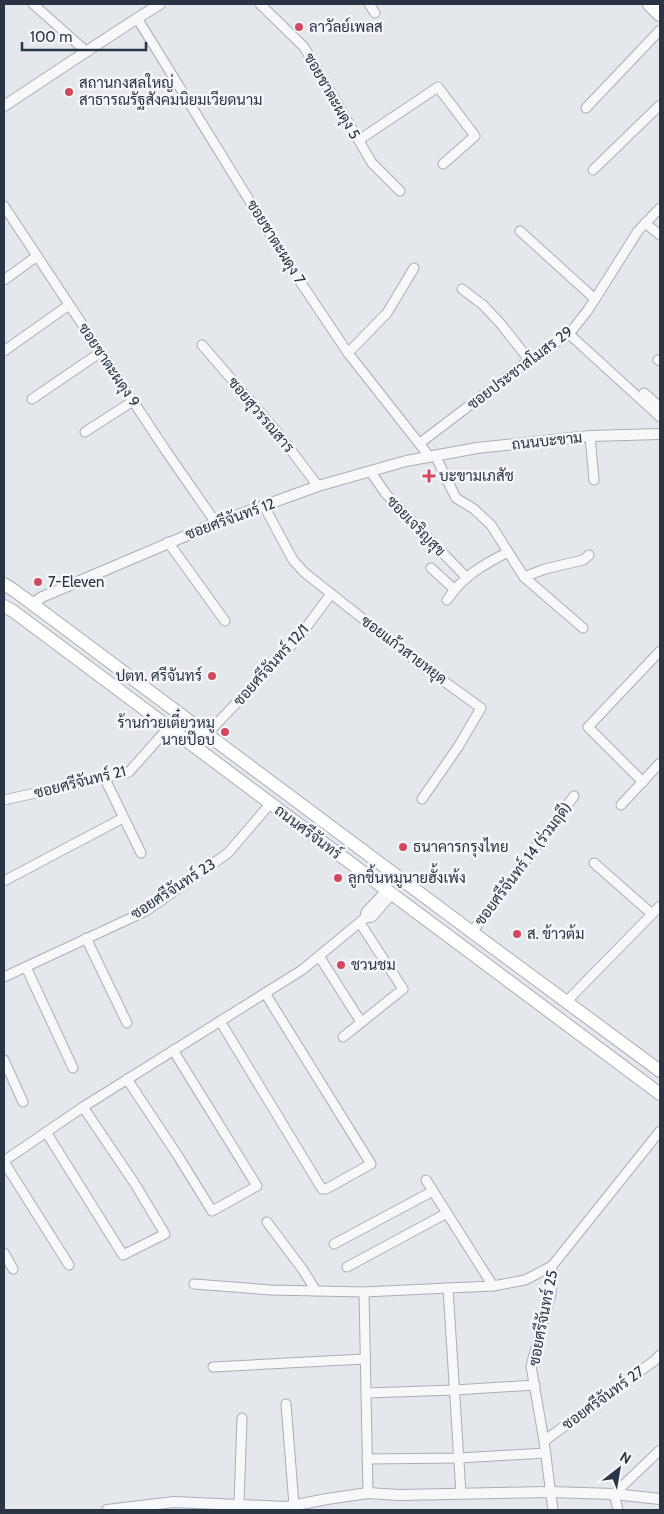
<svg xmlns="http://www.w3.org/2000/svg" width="664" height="1514" viewBox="0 0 664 1514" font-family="Cabin,Sarabun,sans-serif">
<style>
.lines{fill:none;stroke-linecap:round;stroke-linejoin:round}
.minor-casing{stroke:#a9aeb7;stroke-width:11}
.tertiary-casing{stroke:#a9aeb7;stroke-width:12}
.secondary-casing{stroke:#a9aeb7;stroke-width:14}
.primary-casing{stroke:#a3abb8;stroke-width:16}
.minor{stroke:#f7f8fa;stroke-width:9}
.tertiary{stroke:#f7f8fa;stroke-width:10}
.secondary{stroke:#fff;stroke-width:12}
.primary{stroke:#fff;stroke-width:14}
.poi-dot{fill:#d1495b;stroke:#f4f6f9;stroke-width:2}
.labels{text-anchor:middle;stroke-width:5;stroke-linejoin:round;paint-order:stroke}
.poi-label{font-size:15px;fill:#2b3445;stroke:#f4f6f9;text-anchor:start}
.street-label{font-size:15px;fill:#2b3445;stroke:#f4f6f9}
</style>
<rect width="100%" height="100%" fill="#e4e7ec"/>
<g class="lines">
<defs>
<g id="minor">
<path d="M33 4 87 52"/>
<path d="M260 4 304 47 372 163 400 191"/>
<path d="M369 4 375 13"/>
<path d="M137 18 291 268 348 353 429 456"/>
<path d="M586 108 660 30"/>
<path d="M359 140 438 87 475 136 443 164"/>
<path d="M593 170 660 105"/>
<path d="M4 206 166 451 216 523"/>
<path d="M645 223 660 235"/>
<path d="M520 231 595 299"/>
<path d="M4 280 37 256"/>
<path d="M462 289 483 305 500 323 530 361"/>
<path d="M569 334 660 417"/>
<path d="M202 345 278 433 318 486"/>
<path d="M4 351 69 305"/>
<path d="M348 353 387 313 414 268"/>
<path d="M658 360 660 361"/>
<path d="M644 393 660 407"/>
<path d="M32 399 101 352"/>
<path d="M85 432 133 401"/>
<path d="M590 436 594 480"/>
<path d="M420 443 524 364 569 334 588 310 638 231 660 208"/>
<path d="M435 455 452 490 456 498 474 509 491 525 524 577 583 628"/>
<path d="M370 471 386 494 466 577"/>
<path d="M264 506 293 560 305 573 420 664 481 708 458 747 422 799"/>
<path d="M168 542 225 621"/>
<path d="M431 568 454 589"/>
<path d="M524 577 545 569 583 560 589 555"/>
<path d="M447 600C464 575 483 565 508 552"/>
<path d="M207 734 299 637 331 594"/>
<path d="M104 777 141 853"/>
<path d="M643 782 588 727 660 651"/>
<path d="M4 800 129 772 169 727"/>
<path d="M621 805 660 763"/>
<path d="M594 863 652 914"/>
<path d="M4 881 123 818"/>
<path d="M365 918 366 912 387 890"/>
<path d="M472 932 574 796"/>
<path d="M86 938 127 1023"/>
<path d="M319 956 361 1022"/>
<path d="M26 967 73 1068"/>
<path d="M4 977 146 911 228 853 270 804"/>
<path d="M566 1002 660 906"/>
<path d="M220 1021 322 1189H326L371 1164 265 993"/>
<path d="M343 1037 403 989 360 923"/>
<path d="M4 1060 23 1102"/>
<path d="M127 1079 178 1156 212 1211 257 1186 173 1050"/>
<path d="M46 1132 123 1255 165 1234 135 1184 83 1107"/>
<path d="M4 1161 83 1107 302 970 365 918 372 917 392 894"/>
<path d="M4 1162 69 1265"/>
<path d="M426 1180 493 1286"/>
<path d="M267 1222 303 1270 316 1291"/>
<path d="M334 1244 433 1191"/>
<path d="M4 1253 13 1269"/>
<path d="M347 1267 447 1213"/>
<path d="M194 1284 271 1290 364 1292 448 1288 493 1286 525 1280 552 1266"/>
<path d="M448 1288 461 1494"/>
<path d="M364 1292 368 1493"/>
<path d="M213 1367 365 1359"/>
<path d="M366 1393 455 1390 535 1385"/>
<path d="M286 1404 294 1505"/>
<path d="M544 1441 654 1361 660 1355"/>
<path d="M367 1459 459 1458 546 1453"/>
<path d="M239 1504 242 1418"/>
<path d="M553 1510 544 1441 531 1366 551 1294 552 1266 660 1131"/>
<path d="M618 1510 614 1494 660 1450"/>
</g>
<g id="tertiary">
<path d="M4 106C56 72 107 37 160 4"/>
<path d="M32 604 42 597 216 523 318 486 406 461 477 448 543 441 590 436 660 434"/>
<path d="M107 1510 174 1502 286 1507 327 1499 368 1493 399 1495 550 1492 614 1494 660 1499"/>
</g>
<g id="secondary">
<path d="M4 584 15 591 472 932 660 1071"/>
<path d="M4 606 13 611 660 1094"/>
</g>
<path id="primary" d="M650 4 660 14"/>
</defs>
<!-- minor casing -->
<use href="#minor" class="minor-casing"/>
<!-- tertiary casing -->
<use href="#tertiary" class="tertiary-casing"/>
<!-- secondary casing -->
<use href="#secondary" class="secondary-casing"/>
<!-- primary casing -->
<use href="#primary" class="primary-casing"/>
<!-- minor -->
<use href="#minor" class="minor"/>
<!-- tertiary -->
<use href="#tertiary" class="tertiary"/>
<!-- secondary -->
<use href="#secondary" class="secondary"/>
<!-- primary -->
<use href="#primary" class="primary"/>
</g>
<!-- markers -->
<g class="poi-dot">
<circle cx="299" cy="27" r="5"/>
<circle cx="69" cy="92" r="5"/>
<path d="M426.5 468.5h5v5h5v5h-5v5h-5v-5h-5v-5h5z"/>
<circle cx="38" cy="582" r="5"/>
<circle cx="212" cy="676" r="5"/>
<circle cx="225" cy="732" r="5"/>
<circle cx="403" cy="847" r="5"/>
<circle cx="338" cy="878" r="5"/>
<circle cx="517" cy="934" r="5"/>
<circle cx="341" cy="965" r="5"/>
</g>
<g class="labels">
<!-- poi labels -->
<g class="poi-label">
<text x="309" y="32">ลาวัลย์เพลส</text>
<text x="79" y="88">สถานกงสุลใหญ่<tspan x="79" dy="17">สาธารณรัฐสังคมนิยมเวียดนาม</tspan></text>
<text x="439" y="481">บะขามเภสัช</text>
<text x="48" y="587">7-Eleven</text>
<text x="202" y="681" text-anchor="end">ปตท. ศรีจันทร์</text>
<text x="215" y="728" text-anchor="end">ร้านก๋วยเตี๋ยวหมู<tspan x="215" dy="17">นายป๊อบ</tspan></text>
<text x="413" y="852">ธนาคารกรุงไทย</text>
<text x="348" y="883">ลูกชิ้นหมูนายฮั้งเพ้ง</text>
<text x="527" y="939">ส. ข้าวต้ม</text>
<text x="351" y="970">ชวนชม</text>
</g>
<!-- street labels -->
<g class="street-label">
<text transform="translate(332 96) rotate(60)" y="5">ซอยชาตะผดุง 5</text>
<text transform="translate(276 242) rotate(58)" y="5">ซอยชาตะผดุง 7</text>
<text transform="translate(109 365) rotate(56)" y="5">ซอยชาตะผดุง 9</text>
<text transform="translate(520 368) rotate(-37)" y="5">ซอยประชาสโมสร 29</text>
<text transform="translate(261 415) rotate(50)" y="5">ซอยสุวรรณสาร</text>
<text transform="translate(547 441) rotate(-6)" y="5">ถนนบะขาม</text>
<text transform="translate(230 519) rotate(-20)" y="5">ซอยศรีจันทร์ 12</text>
<text transform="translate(416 526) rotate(46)" y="5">ซอยเจริญสุข</text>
<text transform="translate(404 650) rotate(37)" y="5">ซอยแก้วสายหยุด</text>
<text transform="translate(271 665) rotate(-48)" y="5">ซอยศรีจันทร์ 12/1</text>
<text transform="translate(80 782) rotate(-14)" y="5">ซอยศรีจันทร์ 21</text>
<text transform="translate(308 832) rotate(37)" y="5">ถนนศรีจันทร์</text>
<text transform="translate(523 864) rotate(-53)" y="5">ซอยศรีจันทร์ 14 (ร่วมฤดี)</text>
<text transform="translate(173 889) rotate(-33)" y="5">ซอยศรีจันทร์ 23</text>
<text transform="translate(543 1318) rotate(-79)" y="5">ซอยศรีจันทร์ 25</text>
<text transform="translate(603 1398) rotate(-36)" y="5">ซอยศรีจันทร์ 27</text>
</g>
</g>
<!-- border -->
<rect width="664" height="1514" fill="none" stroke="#2b3445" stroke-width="10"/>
<!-- north arrow -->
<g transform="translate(619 1469) rotate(31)" stroke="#f4f6f9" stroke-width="4" paint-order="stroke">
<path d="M0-4L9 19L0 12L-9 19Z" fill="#2b3445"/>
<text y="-8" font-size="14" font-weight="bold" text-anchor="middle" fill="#2b3445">N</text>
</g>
<!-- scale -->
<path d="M22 42v8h124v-8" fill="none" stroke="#2b3445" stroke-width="2.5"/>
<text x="30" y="42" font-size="15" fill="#2b3445" stroke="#f4f6f9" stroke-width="4" paint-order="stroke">100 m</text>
</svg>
